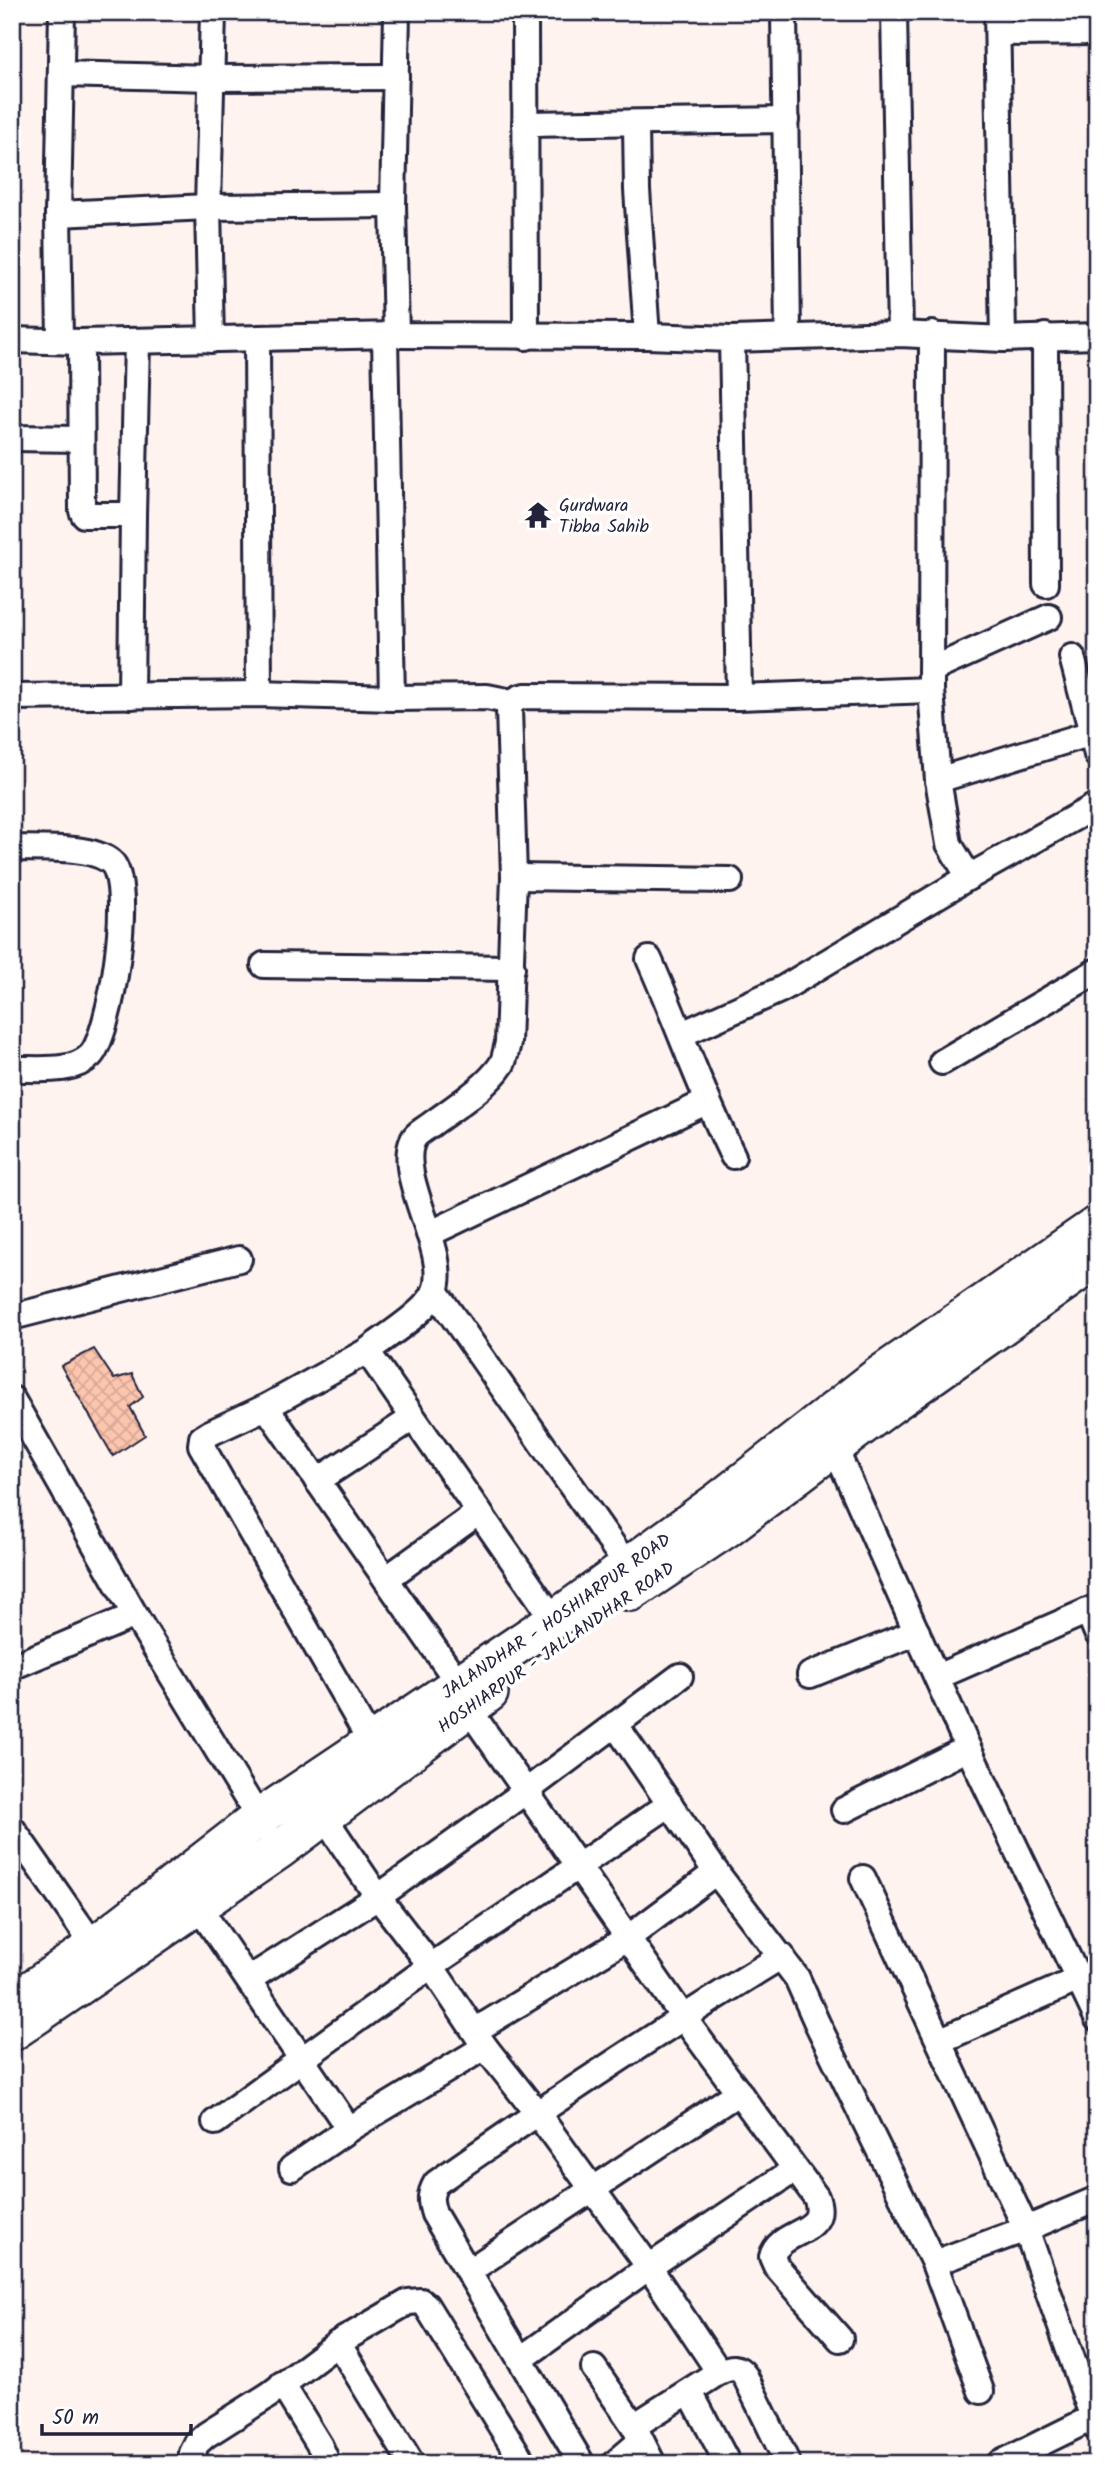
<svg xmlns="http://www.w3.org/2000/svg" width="1109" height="2476" viewBox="0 0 1109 2476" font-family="Kalam,sans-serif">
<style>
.building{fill:url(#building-cross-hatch);stroke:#22223b;stroke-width:2}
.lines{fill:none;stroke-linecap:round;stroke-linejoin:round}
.minor-casing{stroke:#22223b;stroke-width:30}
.highway-casing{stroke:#22223b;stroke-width:42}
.minor{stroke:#fff;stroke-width:24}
.highway{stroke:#fff;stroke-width:37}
.labels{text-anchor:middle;stroke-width:7;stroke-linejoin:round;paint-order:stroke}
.poi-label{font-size:18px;fill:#22223b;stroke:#fff;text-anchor:start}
.street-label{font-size:18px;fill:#22223b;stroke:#fff}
</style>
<defs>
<pattern id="building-cross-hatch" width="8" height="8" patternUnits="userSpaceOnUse" patternTransform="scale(1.75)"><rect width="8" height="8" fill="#fcc5ae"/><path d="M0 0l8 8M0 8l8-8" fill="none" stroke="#d8a997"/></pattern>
</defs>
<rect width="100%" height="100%" fill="#fef3ef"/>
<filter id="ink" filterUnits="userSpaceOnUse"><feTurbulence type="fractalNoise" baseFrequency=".0143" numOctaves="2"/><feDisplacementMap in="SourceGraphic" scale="14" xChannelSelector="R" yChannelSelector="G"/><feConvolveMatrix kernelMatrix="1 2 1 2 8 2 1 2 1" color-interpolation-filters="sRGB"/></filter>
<g filter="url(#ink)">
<!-- building -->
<path class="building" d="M94 1349 114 1379 132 1374 143 1397 130 1407 145 1435 113 1456 61 1366Z"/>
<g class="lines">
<defs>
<g id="minor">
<path d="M397 12 393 205 396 335 647 336 732 339 739 697 931 690 938 780 1092 733 1097 755"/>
<path d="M525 12 526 337"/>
<path d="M784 12 788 335"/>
<path d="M894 12 900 334"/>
<path d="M997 12 1003 339"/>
<path d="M998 33 1097 32"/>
<path d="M61 74 211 78 396 77"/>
<path d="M525 124 786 120"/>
<path d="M636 124 637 190 647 336"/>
<path d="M58 214 208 207 393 205"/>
<path d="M385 336 392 698"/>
<path d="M1045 336 1046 584"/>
<path d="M257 339 259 694"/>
<path d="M732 339 900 334 1003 339 1097 336"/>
<path d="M12 340 81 342 396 335"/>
<path d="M60 340 58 214 62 12"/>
<path d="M211 340 208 207 213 12"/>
<path d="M81 342 82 511 84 515H133L137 341"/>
<path d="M12 438 81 439"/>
<path d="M1072 657 1092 733"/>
<path d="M931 670 1049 617"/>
<path d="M931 690 932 334"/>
<path d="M131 696 133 515"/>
<path d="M12 697 259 694 392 698 487 697 512 702"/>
<path d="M938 780 949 844 969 877"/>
<path d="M12 848C38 849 91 845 111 862 135 882 111 1036 90 1056 72 1074 35 1068 12 1069"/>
<path d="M514 877 730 880"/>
<path d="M649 959C678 1024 701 1092 733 1156"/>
<path d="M264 965 512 968"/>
<path d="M682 1034 782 989 969 877 1097 805"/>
<path d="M942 1062 1097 971"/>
<path d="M429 1234 706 1102"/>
<path d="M435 1291 635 1577"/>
<path d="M12 1317 239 1259"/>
<path d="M367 1351 266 1407 210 1433 202 1438 201 1445 372 1744"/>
<path d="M12 1399 135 1615 266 1830"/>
<path d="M266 1407 459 1684"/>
<path d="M834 1446 968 1748 1097 2018"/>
<path d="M317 1481 413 1418"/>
<path d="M386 1579 479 1512"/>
<path d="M1088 1611 1097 1633"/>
<path d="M554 1620 367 1351C385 1337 427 1312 435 1291 450 1252 395 1176 413 1140 416 1133 427 1128 433 1123 456 1106 486 1088 502 1064 505 1058 506 1050 508 1043L514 877 509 708C513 700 518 697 526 696L739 697"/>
<path d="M12 1667 135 1615"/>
<path d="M810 1675 917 1632"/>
<path d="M937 1677 1097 1607"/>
<path d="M468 1708 683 2017 816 2197C831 2236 779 2228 772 2257L776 2266 840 2339"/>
<path d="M615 1724 716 1872 797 1978 817 2023 934 2263 981 2391"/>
<path d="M844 1810 968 1748"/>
<path d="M324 1817 378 1897 431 1966 485 2047 537 2113 649 2267 719 2372"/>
<path d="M12 1828 94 1946"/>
<path d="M863 1878 1026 2229 1097 2429"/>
<path d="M198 1906 349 2129"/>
<path d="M249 1979 378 1897 525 1792 680 1676"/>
<path d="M476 2030 629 1937 716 1872"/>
<path d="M939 2041 1097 1971"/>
<path d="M215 2122 431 1966 670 1804"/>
<path d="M292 2168 349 2129 485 2047"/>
<path d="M934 2263 1026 2229 1097 2199"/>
<path d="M469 2271 739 2092"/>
<path d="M338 2343 412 2464"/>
<path d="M521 2359 649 2267 794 2170"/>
<path d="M594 2368 634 2426 653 2464"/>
<path d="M282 2384 320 2446 328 2464"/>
<path d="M690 2392 728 2464"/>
<path d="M634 2426 719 2372C731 2367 738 2365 745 2376L788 2464"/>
<path d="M197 2464 192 2453 197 2443 206 2435 269 2395 338 2343 408 2302 421 2301 426 2305 524 2464"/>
<path d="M582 2464 434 2214C430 2201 429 2195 436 2183 549 2104 664 2028 782 1956"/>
<path d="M614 2464 641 2441"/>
<path d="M999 2464 1092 2418"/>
</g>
<g id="highway">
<path d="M631 1592 727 1528 889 1406 1097 1259"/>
<path id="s1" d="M12 2003 94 1946 259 1818 554 1620 717 1502 877 1377 1097 1225"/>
<path d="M12 2032 279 1850 489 1693"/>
</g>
</defs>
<!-- minor casing -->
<use href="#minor" class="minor-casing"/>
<!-- highway casing -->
<use href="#highway" class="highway-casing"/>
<!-- minor -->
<use href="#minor" class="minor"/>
<!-- highway -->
<use href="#highway" class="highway"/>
</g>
</g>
<!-- icons -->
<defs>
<symbol id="temple-bare" viewBox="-9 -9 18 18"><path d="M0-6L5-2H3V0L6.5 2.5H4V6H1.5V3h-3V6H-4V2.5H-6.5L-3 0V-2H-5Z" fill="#22223b" stroke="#fff" stroke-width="2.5" paint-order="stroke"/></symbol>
</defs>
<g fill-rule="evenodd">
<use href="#temple-bare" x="519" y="496" width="38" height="38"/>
</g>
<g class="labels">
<!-- poi labels -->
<g class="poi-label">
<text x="559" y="511">Gurdwara<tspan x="559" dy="21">Tibba Sahib</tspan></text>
</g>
<!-- street labels -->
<g class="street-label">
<text dy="6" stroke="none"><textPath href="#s1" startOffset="668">JALANDHAR - HOSHIARPUR ROAD</textPath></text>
<text transform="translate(556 1647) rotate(-35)" y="6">HOSHIARPUR - JALLANDHAR ROAD</text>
</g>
</g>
<!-- margin -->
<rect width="1109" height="2476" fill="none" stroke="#fff" stroke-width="42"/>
<rect x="21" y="21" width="1067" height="2434" fill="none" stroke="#22223b" stroke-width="2.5" filter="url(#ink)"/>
<!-- scale -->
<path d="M42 2424v10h149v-10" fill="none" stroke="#22223b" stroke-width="3.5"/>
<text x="52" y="2424" font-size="21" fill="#22223b" stroke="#ffffff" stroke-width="5" paint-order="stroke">50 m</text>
</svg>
